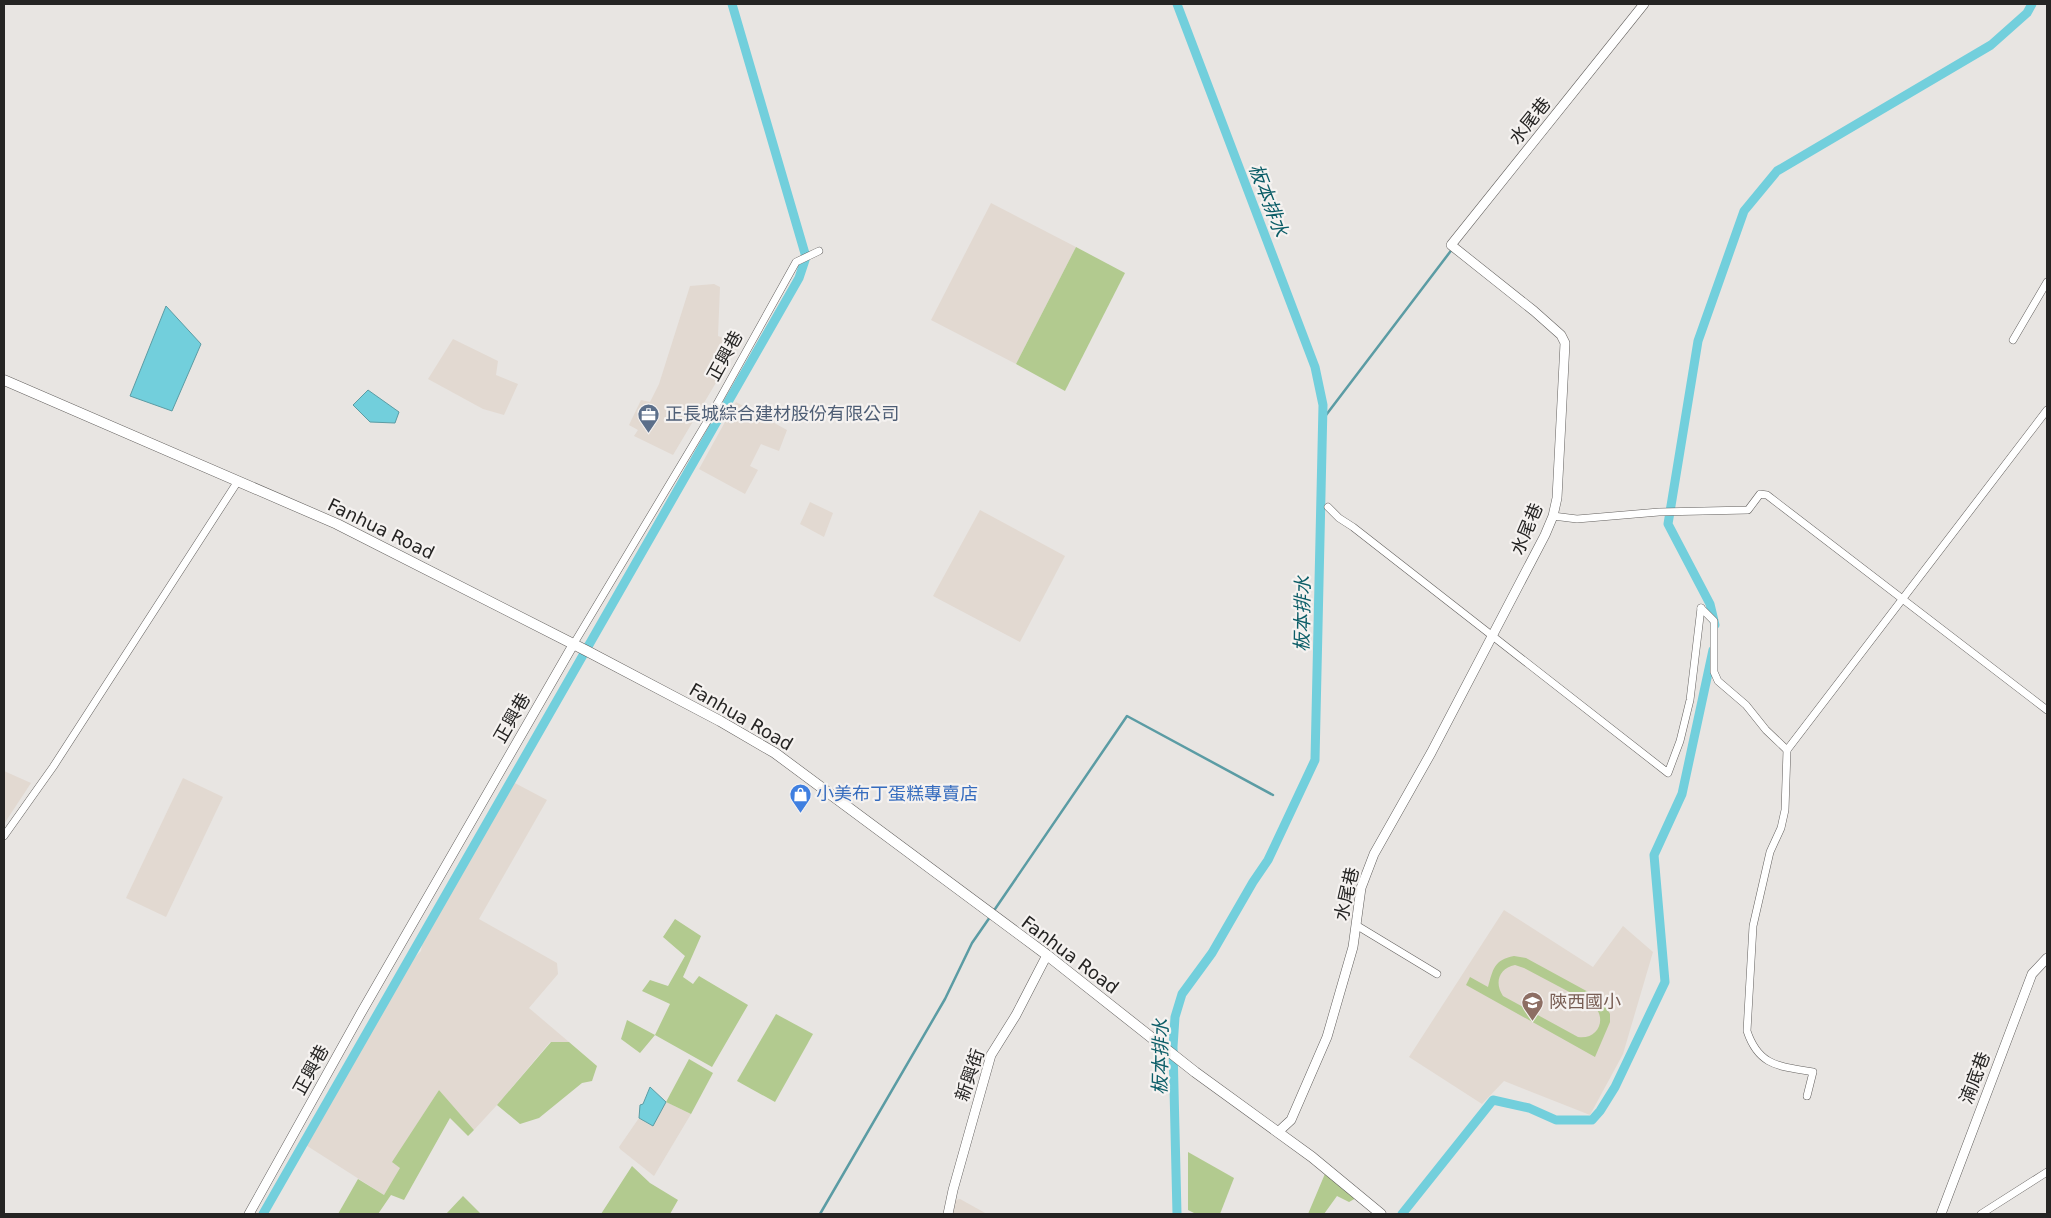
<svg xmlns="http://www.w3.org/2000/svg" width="2051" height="1218" viewBox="0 0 2051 1218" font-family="'DejaVu Sans','Noto Sans TC',sans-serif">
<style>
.built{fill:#e2d9d1}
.green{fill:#b2ca8f;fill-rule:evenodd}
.water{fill:#72cfdc;stroke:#5b9ca4}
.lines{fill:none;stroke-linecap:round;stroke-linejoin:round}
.stream{stroke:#5b9ca4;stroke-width:2.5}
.canal{stroke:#72cfdc;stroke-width:9}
.minor-casing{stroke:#63605e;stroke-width:8}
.tertiary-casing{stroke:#63605e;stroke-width:10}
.secondary-casing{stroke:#63605e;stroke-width:11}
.minor{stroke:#fff;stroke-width:7}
.tertiary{stroke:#fff;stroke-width:9}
.secondary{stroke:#fff;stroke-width:10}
.labels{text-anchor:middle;stroke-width:4.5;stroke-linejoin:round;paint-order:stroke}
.street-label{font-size:18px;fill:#252423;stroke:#f5f2f0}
.service-label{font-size:18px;fill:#4e5e75;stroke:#f5f2f0;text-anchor:start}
.shop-label{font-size:18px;fill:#366cbe;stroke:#f5f2f0;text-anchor:start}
.education-label{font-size:18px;fill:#785e54;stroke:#f5f2f0;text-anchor:start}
.water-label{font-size:19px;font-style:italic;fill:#0b5d67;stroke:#f5f2f0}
</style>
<rect width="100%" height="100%" fill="#e8e5e2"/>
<!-- built -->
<g class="built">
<path d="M991 203 1076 247 1016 364 931 320Z"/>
<path d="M714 284 720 287 718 336 739 344 673 455 634 436 638 430 629 425 641 400 650 402 659 384 690 286Z"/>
<path d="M453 339 498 361 496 375 518 384 504 415 483 409 428 379Z"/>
<path d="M736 402 787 430 779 451 761 444 750 466 758 470 745 494 699 469Z"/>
<path d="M810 502 833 513 824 537 800 524Z"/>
<path d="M980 510 1065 556 1020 642 933 596Z"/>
<path d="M4 771 31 783 4 824Z"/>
<path d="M183 778 223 797 166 917 126 898Z"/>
<path d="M511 781 547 800 479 919 557 963 558 974 529 1008 569 1042H550L497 1105 474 1130 439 1090 393 1162 401 1168 384 1195 301 1142 406 966 421 951 425 927Z"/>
<path d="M1504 910 1593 967 1623 926 1653 952 1623 1054 1590 1115 1504 1081 1482 1104 1409 1057Z"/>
<path d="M666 1102 691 1114 654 1176 620 1149 619 1147 639 1118 653 1125Z"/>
<path d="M960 1199 987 1214H953L955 1200Z"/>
</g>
<!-- green -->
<g class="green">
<path d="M1076 247 1125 273 1065 391 1016 364Z"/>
<path d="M675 919 701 936 683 977 693 984 699 976 748 1005 712 1067 655 1035 640 1053 621 1039 627 1020 655 1035 670 1004 642 991 650 980 668 986 685 956 663 937Z"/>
<path d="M1514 956 1526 958 1603 1000 1610 1014V1022L1595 1057 1466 985 1470 977 1488 987C1493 969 1494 960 1514 956ZM1515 965 1524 968 1592 1004C1608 1017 1599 1040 1578 1037L1503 996C1494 983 1499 968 1515 965Z"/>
<path d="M776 1014 813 1034 775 1102 737 1081Z"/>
<path d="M551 1042H569L597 1066 592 1081 582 1083 539 1118 520 1124 497 1105Z"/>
<path d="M689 1059 713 1073 691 1114 666 1102Z"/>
<path d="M439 1090 474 1130 468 1136 450 1118 404 1200 391 1195 378 1214H338L358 1179 384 1195 400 1168 392 1162Z"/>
<path d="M1188 1152 1234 1178 1220 1214H1196L1188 1210Z"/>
<path d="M632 1166 650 1183 678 1200 670 1214H601Z"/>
<path d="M1327 1169 1358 1197 1349 1202 1337 1196 1324 1214H1308Z"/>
<path d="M463 1196 481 1214H446Z"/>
</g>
<!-- water -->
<g class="water">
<path d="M166 306 201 344 172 411 130 396Z"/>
<path d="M368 390 399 412 395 423 370 422 353 405Z"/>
<path d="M650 1087 666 1102 653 1126 639 1118 640 1105 643 1104Z"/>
</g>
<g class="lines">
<!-- stream -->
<g class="stream">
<path d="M1323 419 1453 248"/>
<path d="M993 912 1127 716 1273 795"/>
<path d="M820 1214 945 999 972 943 990 917"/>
</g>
<!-- canal -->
<g class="canal">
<path d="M1177 4 1315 367 1323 405 1315 760 1268 860 1253 882 1212 953 1182 994 1175 1017 1173 1047 1177 1214"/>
<path d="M1715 625 1710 604 1668 524 1698 341 1744 211 1777 171 1991 45 2027 13 2032 4"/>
<path d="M263 1214 799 278 806 257 732 4"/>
<path d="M1402 1214 1493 1100 1529 1108 1556 1120H1592L1600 1111 1615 1087 1665 982 1654 855 1682 794 1713 650"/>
</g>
<defs>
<g id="minor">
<path d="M2013 340 2047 282"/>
<path d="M1328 507 1339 518 1353 527 1668 773 1680 741 1690 700 1701 608"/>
<path d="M1553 516 1577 519 1659 512 1748 510 1760 494 1767 495 2047 710"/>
<path d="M1701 608 1714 621V672L1718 681 1746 705 1766 730 1787 750 1785 810 1781 828 1770 852 1753 926 1747 1031C1759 1067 1780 1066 1813 1072L1807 1096"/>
<path d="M573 645 708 420 796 262 819 251"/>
<path d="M1787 750 2047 410"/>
<path d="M4 836 53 767 238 481"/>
<path d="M1356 925 1437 974"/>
<path d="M1981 1214 2047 1172"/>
</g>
<g id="tertiary">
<path d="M1278 1132 1291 1120 1327 1037 1353 947 1361 888 1374 854 1431 753 1545 535 1553 516 1557 498 1565 343 1561 335 1534 311 1451 245 1644 4"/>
<path d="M249 1214 361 1013 573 645"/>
<path d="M948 1214 953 1190 991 1055 1016 1015 1047 955"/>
<path d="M1941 1214 2032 974 2047 958"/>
</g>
<path id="secondary" d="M4 380 337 524 587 651 720 721 775 753 1047 955 1195 1072 1312 1157 1381 1214"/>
</defs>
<!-- minor casing -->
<use href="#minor" class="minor-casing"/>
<!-- tertiary casing -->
<use href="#tertiary" class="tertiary-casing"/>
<!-- secondary casing -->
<use href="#secondary" class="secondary-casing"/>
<!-- minor -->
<use href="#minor" class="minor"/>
<!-- tertiary -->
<use href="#tertiary" class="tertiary"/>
<!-- secondary -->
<use href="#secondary" class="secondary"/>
</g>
<!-- icons -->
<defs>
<symbol id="office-pin" viewBox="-11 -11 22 30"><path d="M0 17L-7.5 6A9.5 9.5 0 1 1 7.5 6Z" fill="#5c6f8a" stroke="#f5f2f0"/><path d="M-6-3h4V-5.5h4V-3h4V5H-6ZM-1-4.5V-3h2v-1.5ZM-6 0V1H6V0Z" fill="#fff"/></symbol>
<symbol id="shop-pin" viewBox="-11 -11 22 30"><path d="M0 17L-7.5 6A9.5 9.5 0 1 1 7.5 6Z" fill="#3f7fe0" stroke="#f5f2f0"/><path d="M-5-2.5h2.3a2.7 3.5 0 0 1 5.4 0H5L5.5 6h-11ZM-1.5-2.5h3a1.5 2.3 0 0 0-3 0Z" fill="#fff"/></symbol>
<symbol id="school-pin" viewBox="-11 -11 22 30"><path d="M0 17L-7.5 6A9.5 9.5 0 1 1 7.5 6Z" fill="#8d6e63" stroke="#f5f2f0"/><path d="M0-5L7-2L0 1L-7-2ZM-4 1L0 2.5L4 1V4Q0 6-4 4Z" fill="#fff"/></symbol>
</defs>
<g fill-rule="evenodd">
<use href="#office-pin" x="636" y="402" width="25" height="34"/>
<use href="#shop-pin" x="788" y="782" width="25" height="34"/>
<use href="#school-pin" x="1520" y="990" width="25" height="34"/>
</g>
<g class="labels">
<!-- street labels -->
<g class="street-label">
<text transform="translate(1530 121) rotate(-51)" y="6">水尾巷</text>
<text transform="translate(725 356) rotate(-61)" y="6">正興巷</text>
<text transform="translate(381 529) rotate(26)" y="6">Fanhua Road</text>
<text transform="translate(1527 529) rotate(-67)" y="6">水尾巷</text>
<text transform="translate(741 717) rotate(30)" y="6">Fanhua Road</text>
<text transform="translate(512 718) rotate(-60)" y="6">正興巷</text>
<text transform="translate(1347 894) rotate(-77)" y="6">水尾巷</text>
<text transform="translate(1070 955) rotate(37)" y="6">Fanhua Road</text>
<text transform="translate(311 1070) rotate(-61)" y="6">正興巷</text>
<text transform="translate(970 1075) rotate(-71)" y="6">新興街</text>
<text transform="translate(1975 1078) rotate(-69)" y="6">湳底巷</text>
</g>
<!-- service labels -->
<g class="service-label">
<text x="665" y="420">正長城綜合建材股份有限公司</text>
</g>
<!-- shop labels -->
<g class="shop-label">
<text x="816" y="800">小美布丁蛋糕專賣店</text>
</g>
<!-- education labels -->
<g class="education-label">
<text x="1549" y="1008">陝西國小</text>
</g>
<!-- water labels -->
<g class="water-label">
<text transform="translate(1269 200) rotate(69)" y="7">板本排水</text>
<text transform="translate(1302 614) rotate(-89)" y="7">板本排水</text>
<text transform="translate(1160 1057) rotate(-89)" y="7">板本排水</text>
</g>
</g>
<!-- border -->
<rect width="2051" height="1218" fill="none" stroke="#252423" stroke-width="10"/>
</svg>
